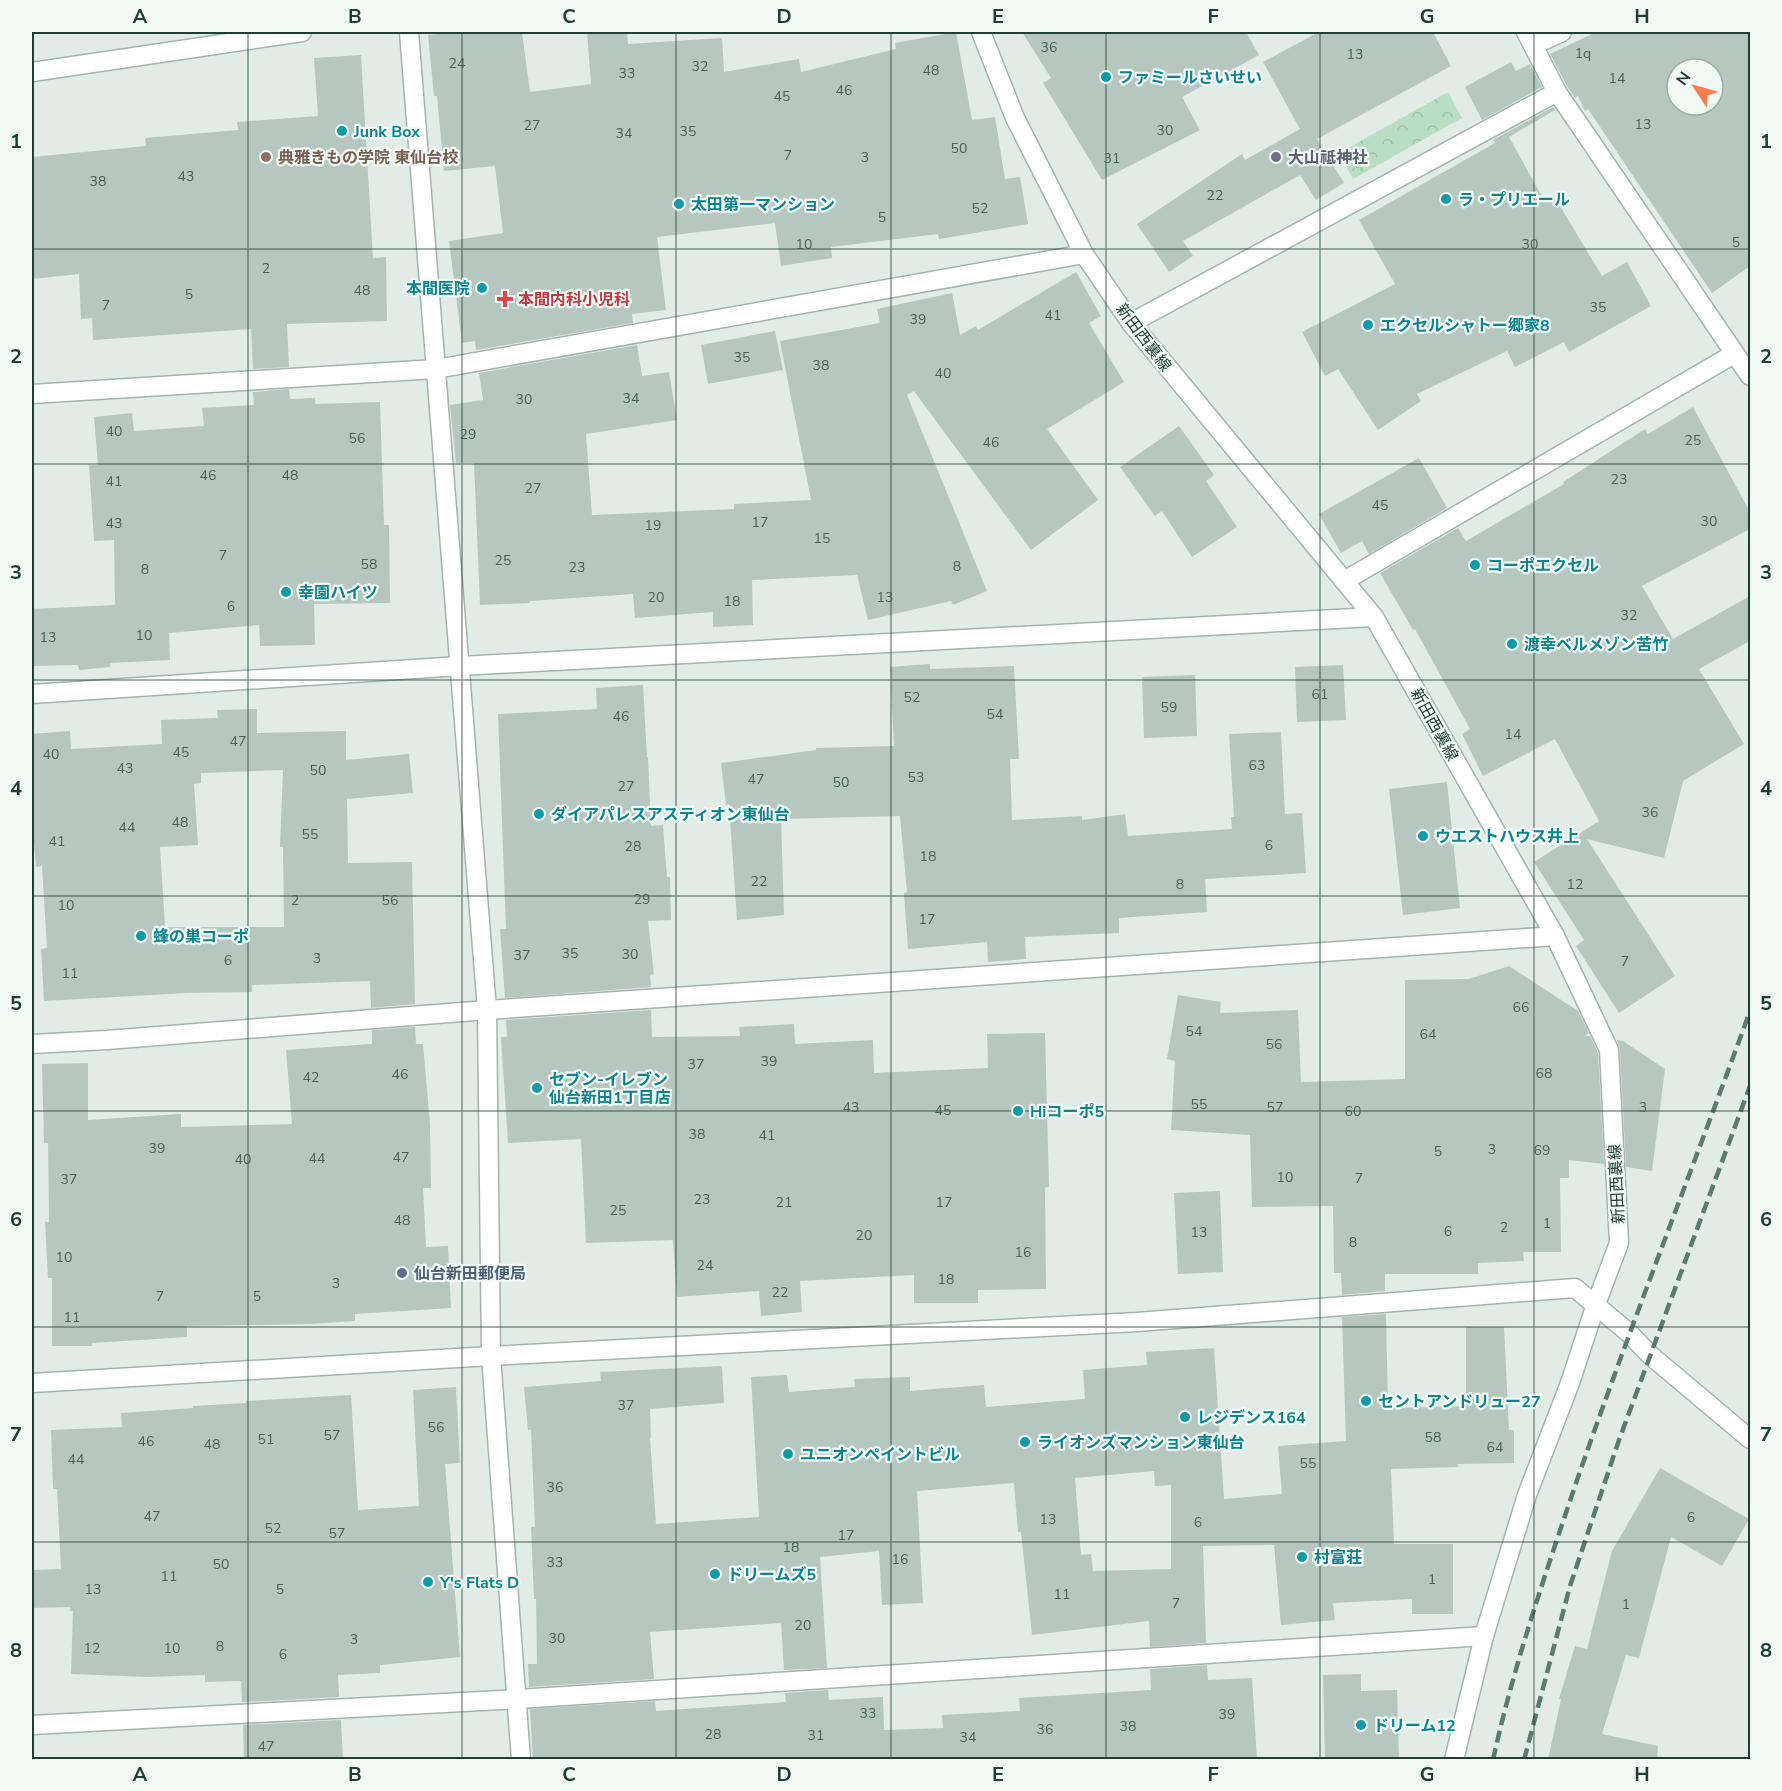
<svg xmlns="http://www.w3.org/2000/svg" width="1782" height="1791" viewBox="0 0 1782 1791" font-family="'Nunito Sans','Noto Sans JP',sans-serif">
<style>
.park{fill:url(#park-crowns)}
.building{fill:#b6c7c0;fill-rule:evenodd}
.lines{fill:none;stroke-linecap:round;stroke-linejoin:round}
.minor-casing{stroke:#a3b4ae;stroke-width:21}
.tertiary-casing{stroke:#a3b4ae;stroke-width:21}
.minor{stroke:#fff;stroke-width:18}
.tertiary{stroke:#fff;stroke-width:18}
.rail{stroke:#5a7a72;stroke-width:4.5;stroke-dasharray:12 6;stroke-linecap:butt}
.grid{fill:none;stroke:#203e36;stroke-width:1.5;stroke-opacity:0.55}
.culture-dot{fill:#0f9aa8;stroke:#f1f9f5;stroke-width:2}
.education-dot{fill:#8d6e63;stroke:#f1f9f5;stroke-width:2}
.worship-dot{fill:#6b7280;stroke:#f1f9f5;stroke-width:2}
.health-dot{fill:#e0444e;stroke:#f1f9f5;stroke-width:2}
.service-dot{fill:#5c6f8a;stroke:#f1f9f5;stroke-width:2}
.labels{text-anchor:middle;stroke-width:4.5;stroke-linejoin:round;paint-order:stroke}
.number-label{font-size:14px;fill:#466058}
.culture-label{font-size:16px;font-weight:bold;fill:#0d838f;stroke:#f1f9f5;text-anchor:start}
.education-label{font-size:16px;font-weight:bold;fill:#785e54;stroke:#f1f9f5;text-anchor:start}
.worship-label{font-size:16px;font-weight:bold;fill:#5b616d;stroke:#f1f9f5;text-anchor:start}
.health-label{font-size:16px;font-weight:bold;fill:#be3a42;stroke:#f1f9f5;text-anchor:start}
.street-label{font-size:16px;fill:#203e36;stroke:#f1f9f5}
.service-label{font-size:16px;font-weight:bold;fill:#4e5e75;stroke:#f1f9f5;text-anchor:start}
.neatline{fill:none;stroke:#203e36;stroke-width:2}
.grid-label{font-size:20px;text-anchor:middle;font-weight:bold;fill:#203e36}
</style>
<defs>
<pattern id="park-crowns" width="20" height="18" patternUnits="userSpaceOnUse" patternTransform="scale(1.5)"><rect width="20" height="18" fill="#b8dfc3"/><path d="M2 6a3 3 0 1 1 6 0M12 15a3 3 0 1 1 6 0" fill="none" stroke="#9ec0a8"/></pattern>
</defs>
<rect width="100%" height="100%" fill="#e1ece7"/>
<!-- park -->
<path class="park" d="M1448 92 1462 118 1353 179 1339 153Z"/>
<!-- building -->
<g class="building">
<path d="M464 32H522L530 92 591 84 587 32H627L628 44 722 38 724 72 799 59 801 72 896 49 895 43 956 32 972 120 995 117 1005 179 1020 177 1028 224 939 239 938 234 831 247 832 258 781 266 775 223 657 237 666 310 632 314 633 323 476 350 475 341 462 343 449 241 503 233 495 166 444 171 437 96H434L428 35Z"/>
<path d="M1022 32H1246L1259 55 1182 97 1200 130 1102 180 1043 83 1051 78Z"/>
<path d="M1319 32H1433L1451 66 1317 139 1344 183 1316 200 1300 175 1183 241 1193 256 1169 272 1137 224 1242 154 1245 160 1300 129 1263 62Z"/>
<path d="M1596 32H1750V266L1712 293 1588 109 1585 111 1578 96 1575 98 1567 86 1550 54ZM1677 69H1713V105H1677Z"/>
<path d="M361 55 373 258 386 257 387 321 287 324 289 367 253 369 251 329 93 340 92 318 81 319 79 274 32 279V157L146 146 145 138 238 130 237 122 318 116 314 58Z"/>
<path d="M1511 62 1516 71 1530 64 1542 87 1482 120 1465 87Z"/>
<path d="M1553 107 1555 110 1509 137 1545 202 1554 196 1602 276 1627 262 1651 306 1569 352 1564 342 1515 367 1507 351 1417 394 1421 401 1378 430 1338 369 1325 376 1302 332 1395 284 1359 220 1495 143 1493 140Z"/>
<path d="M1076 272 1101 316 1089 323 1124 382 1047 429 1098 500 1031 550 914 391 907 395 987 591 953 605 951 601 868 620 857 575 752 580 753 625 713 627V612L635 618 633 594 530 601V603L480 605 474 463H456L450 405 483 400 479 373 637 345 642 376 669 372 677 420 586 434 592 515 734 509V504L811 500 780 341 880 323 877 309 952 293 960 335 976 326 978 330Z"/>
<path d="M775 331 783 370 708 384 701 345Z"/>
<path d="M289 389 290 399 315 398V404L380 402 384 525H389L390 603 314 604 315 645 260 646 259 625 169 633 170 660 110 663V667L79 670 78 665 32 666V609L115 605 114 540 94 541 89 465H98L94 417 132 413 134 431 204 426 202 408 254 405 253 392Z"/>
<path d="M1693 407 1750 512V529L1642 586 1673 639 1750 596V641L1699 669 1744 744 1683 781 1664 858 1587 839 1675 976 1619 1013 1576 946 1584 940 1534 862 1599 821 1555 739 1483 776 1462 734 1470 729 1415 629 1413 630 1380 573 1458 528 1466 541 1564 484 1563 482 1645 429 1648 434Z"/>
<path d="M1179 426 1214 475 1206 481 1237 527 1192 557 1162 511 1155 516 1120 467Z"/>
<path d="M1419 458 1447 508 1369 554 1362 541 1341 553 1319 514Z"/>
<path d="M930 664V669L1014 666 1019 759H1010L1012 820 1082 816V820L1125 814 1128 836 1232 829 1231 817H1234L1229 734 1281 732 1285 814 1302 813 1306 873 1205 879 1207 912 1119 918V933L1025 937 1026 959 988 962 987 942 908 949 904 893 907 892 900 816 781 819 784 915 737 920 729 804 726 805 721 763 816 750V748L894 746 890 667Z"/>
<path d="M1343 665 1346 720 1297 722 1295 667Z"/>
<path d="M1195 675 1197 736 1144 738 1142 677Z"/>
<path d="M643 685 647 757H648L651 826 663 825 667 877H670L671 920 648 921 654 974 650 975 651 987 505 998 500 929H506L498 714 597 709 596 688Z"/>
<path d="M257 709V733L346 731V760L409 754 413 793 347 799 348 863 412 862 415 1004 371 1008 370 981 252 985V992L187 993 44 1001 41 949 47 948 42 866 36 867 32 821V816L34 815 32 773V734L70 731 71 749 162 744 161 720 218 718 217 710ZM283 770 280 847H283L284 927H165L160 847 198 845 194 784 201 783V773Z"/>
<path d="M1447 782 1460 908 1403 915 1389 789Z"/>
<path d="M1509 966 1578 1011 1589 1033 1585 1036H1590L1598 1053 1604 1164 1569 1160V1178H1560L1561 1252H1523L1524 1261 1478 1263V1274H1385V1291L1342 1295 1341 1273H1334L1333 1206 1252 1207 1250 1135 1171 1130 1175 1061 1167 1059 1178 995 1221 1002 1220 1013 1298 1010 1301 1082 1405 1079V980L1469 979Z"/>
<path d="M651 1010 652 1037 740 1036 739 1027 794 1024 795 1044 873 1040 874 1073 988 1068 987 1034 1045 1033 1049 1187 1045 1188 1046 1289 978 1290V1303H914V1275L800 1281 802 1312 761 1316 759 1291 677 1297 673 1240 586 1243 581 1139 508 1143 501 1037H507L506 1020Z"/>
<path d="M415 1027 416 1044H423L430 1124 431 1188H423L426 1247 448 1246 451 1308 355 1314V1321L311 1324 187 1326V1337L92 1343V1346H52V1278H48L45 1222H49L48 1143H44L42 1064 88 1063V1120L181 1114V1127L292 1124 286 1050 372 1044V1030Z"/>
<path d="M1617 1040 1623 1041 1665 1069 1652 1171 1626 1167 1620 1049Z"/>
<path d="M1220 1191 1223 1272 1178 1274 1174 1193Z"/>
<path d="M1386 1314 1388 1408 1466 1406V1327H1504L1509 1430H1514V1463L1458 1464V1467L1391 1469 1394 1544H1453V1614H1412V1599L1333 1603 1335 1620 1281 1625 1274 1545 1203 1546 1206 1643 1150 1647 1149 1621 1032 1635 1021 1532H1018L1014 1483 917 1491 923 1603 882 1605 879 1551 820 1557 827 1668 784 1670 781 1623 650 1632 654 1679 529 1687 528 1664H537L536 1599H534L531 1527H535L531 1430H528L524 1387 601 1381 600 1372 722 1366 724 1403 650 1409 651 1438H650L656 1524 759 1517 751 1377 787 1375 789 1392 855 1387 854 1379 910 1377V1391L984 1385 986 1407 1085 1399 1083 1370 1147 1365 1146 1352 1214 1348 1224 1499 1282 1494 1278 1446 1346 1441 1342 1317ZM1154 1471 1155 1486 1171 1485V1569L1093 1571 1091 1554 1081 1555 1075 1478Z"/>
<path d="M456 1387 460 1463 445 1464 460 1657 380 1665V1673L338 1675 339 1697 242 1702 241 1681 205 1682V1675L148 1677 71 1674 73 1611H70V1607L33 1608 32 1570 61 1569 57 1489H53L51 1430 122 1427 121 1413 193 1408V1406L246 1403V1401L351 1395 358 1510 419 1506 413 1390Z"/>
<path d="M1660 1468 1749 1519 1722 1566 1671 1537 1639 1658 1626 1655 1602 1734 1658 1746 1657 1760H1548L1561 1699H1559L1575 1646 1587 1649 1612 1551Z"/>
<path d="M1207 1665 1208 1680 1252 1678 1257 1760H533L530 1709 655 1701 656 1711 786 1702 785 1693 828 1690 829 1700 883 1697 884 1730 943 1728 942 1715 1020 1711 1019 1698 1151 1690 1150 1669Z"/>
<path d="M1361 1674V1691L1397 1690 1399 1760H1325L1323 1675Z"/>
<path d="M341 1720 343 1760H244L243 1725Z"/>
</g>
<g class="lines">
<defs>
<g id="minor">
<path d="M409 32 487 1010 491 1356 521 1760"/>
<path d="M981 32 1015 118 1084 254 1131 323 1374 617 1555 936 1609 1050 1619 1243 1596 1304 1570 1383 1527 1495 1484 1636 1454 1760"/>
<path d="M1526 32 1557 92 1750 376"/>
<path d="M1534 45 1562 32"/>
<path d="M32 72 302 32"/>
<path d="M1131 323 1557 92"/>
<path d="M32 394 436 369 1084 254"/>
<path d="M1344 581 1734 354"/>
<path d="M32 694 460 666 1374 617"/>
<path d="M32 1044 107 1040 487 1010 1555 936"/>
<path d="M32 1725 518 1699 1484 1636"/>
</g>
<path id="tertiary" d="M32 1383 491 1356 1137 1322 1575 1288 1629 1333 1650 1355 1750 1439"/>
</defs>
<!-- minor casing -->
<use href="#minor" class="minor-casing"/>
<!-- tertiary casing -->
<use href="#tertiary" class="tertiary-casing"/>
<!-- minor -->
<use href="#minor" class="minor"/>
<!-- tertiary -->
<use href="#tertiary" class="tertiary"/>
<!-- rail -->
<g class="rail">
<path d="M1493 1760C1513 1668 1544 1578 1574 1489 1629 1329 1692 1171 1750 1011"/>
<path d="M1524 1760 1570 1586 1619 1440 1750 1086"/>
</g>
</g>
<!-- grid -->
<path class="grid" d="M248 32V1760M462 32V1760M676 32V1760M891 32V1760M1106 32V1760M1320 32V1760M1534 32V1760M32 249H1750M32 464H1750M32 680H1750M32 896H1750M32 1111H1750M32 1327H1750M32 1542H1750"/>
<!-- markers -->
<g class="culture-dot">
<circle cx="1106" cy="77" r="6"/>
<circle cx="342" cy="131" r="6"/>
<circle cx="1446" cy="199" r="6"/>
<circle cx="679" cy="204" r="6"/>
<circle cx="482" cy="288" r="6"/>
<circle cx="1368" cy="325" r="6"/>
<circle cx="1475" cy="565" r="6"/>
<circle cx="286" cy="592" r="6"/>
<circle cx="1512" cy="644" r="6"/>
<circle cx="539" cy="814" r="6"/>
<circle cx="1423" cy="836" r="6"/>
<circle cx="141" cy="936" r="6"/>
<circle cx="537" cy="1088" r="6"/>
<circle cx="1018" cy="1111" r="6"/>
<circle cx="1366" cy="1401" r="6"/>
<circle cx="1185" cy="1417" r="6"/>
<circle cx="1025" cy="1442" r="6"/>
<circle cx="788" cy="1454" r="6"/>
<circle cx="1302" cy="1557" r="6"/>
<circle cx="715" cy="1574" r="6"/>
<circle cx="428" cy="1582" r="6"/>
<circle cx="1361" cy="1725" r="6"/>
</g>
<circle class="education-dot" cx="266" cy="157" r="6"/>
<circle class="worship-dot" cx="1276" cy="157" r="6"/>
<path class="health-dot" d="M502 290h6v6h6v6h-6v6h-6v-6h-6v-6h6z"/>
<circle class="service-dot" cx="402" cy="1273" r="6"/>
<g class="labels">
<!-- number labels -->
<g class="number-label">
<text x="1049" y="52">36</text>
<text x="1583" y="58">1q</text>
<text x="1355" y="59">13</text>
<text x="457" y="68">24</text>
<text x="700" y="71">32</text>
<text x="931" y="75">48</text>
<text x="627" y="78">33</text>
<text x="1617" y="83">14</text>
<text x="844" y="95">46</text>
<text x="782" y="101">45</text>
<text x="1643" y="129">13</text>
<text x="532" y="130">27</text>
<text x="1165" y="135">30</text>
<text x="688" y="136">35</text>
<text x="624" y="138">34</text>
<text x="959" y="153">50</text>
<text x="788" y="160">7</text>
<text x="865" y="162">3</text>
<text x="1112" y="163">31</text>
<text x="186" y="181">43</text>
<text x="98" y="186">38</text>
<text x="1215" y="200">22</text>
<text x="980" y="213">52</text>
<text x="882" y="222">5</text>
<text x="1736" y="247">5</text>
<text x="804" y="249">10</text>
<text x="1530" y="249">30</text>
<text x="266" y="273">2</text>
<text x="362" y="295">48</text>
<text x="189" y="299">5</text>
<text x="106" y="310">7</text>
<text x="1598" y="312">35</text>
<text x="1053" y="320">41</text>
<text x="918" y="324">39</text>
<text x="742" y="362">35</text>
<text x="821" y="370">38</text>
<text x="943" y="378">40</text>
<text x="631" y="403">34</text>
<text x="524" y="404">30</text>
<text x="114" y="436">40</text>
<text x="468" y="439">29</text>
<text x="357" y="443">56</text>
<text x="1693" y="445">25</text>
<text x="991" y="447">46</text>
<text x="208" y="480">46</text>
<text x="290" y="480">48</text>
<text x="1619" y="484">23</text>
<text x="114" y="486">41</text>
<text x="533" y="493">27</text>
<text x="1380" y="510">45</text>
<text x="1709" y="526">30</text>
<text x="760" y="527">17</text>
<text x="114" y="528">43</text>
<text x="653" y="530">19</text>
<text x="822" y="543">15</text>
<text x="223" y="560">7</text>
<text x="503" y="565">25</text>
<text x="369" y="569">58</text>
<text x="957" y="571">8</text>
<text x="577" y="572">23</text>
<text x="145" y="574">8</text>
<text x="656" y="602">20</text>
<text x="885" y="602">13</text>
<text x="732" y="606">18</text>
<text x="231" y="611">6</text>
<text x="1629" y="620">32</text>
<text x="144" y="640">10</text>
<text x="48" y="642">13</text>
<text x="1320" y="699">61</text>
<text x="912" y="702">52</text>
<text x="1169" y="712">59</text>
<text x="995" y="719">54</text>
<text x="621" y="721">46</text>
<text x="1513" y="739">14</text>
<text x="238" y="746">47</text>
<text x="181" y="757">45</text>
<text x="51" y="759">40</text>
<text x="1257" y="770">63</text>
<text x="125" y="773">43</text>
<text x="318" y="775">50</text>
<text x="916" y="782">53</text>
<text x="756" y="784">47</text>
<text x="841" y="787">50</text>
<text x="626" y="791">27</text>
<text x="1650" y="817">36</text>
<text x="180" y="827">48</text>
<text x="127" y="832">44</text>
<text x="310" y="839">55</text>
<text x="57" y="846">41</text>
<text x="1269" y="850">6</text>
<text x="633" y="851">28</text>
<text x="928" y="861">18</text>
<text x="759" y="886">22</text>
<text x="1180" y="889">8</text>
<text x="1575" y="889">12</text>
<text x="642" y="904">29</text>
<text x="295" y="905">2</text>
<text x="390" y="905">56</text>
<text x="66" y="910">10</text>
<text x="927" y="924">17</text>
<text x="570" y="958">35</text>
<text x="630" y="959">30</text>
<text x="522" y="960">37</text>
<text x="317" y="963">3</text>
<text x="228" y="965">6</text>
<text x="1625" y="966">7</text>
<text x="70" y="978">11</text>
<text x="1521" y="1012">66</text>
<text x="1194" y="1036">54</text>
<text x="1428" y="1039">64</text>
<text x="1274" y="1049">56</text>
<text x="769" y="1066">39</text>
<text x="696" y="1069">37</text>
<text x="1544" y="1078">68</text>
<text x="400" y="1079">46</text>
<text x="311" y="1082">42</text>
<text x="1199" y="1109">55</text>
<text x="851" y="1112">43</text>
<text x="1275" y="1112">57</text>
<text x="1643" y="1112">3</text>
<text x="943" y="1115">45</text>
<text x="1353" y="1116">60</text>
<text x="697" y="1139">38</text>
<text x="767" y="1140">41</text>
<text x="157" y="1153">39</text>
<text x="1492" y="1154">3</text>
<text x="1542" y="1155">69</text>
<text x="1438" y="1156">5</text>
<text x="401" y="1162">47</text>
<text x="317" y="1163">44</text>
<text x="243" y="1164">40</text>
<text x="1285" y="1182">10</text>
<text x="1359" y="1183">7</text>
<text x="69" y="1184">37</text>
<text x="702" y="1204">23</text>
<text x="784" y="1207">21</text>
<text x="944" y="1207">17</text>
<text x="618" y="1215">25</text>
<text x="402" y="1225">48</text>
<text x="1547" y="1228">1</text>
<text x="1504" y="1232">2</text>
<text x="1448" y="1236">6</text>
<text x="1199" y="1237">13</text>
<text x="864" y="1240">20</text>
<text x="1353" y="1247">8</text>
<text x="1023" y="1257">16</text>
<text x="64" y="1262">10</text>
<text x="705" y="1270">24</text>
<text x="946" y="1284">18</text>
<text x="336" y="1288">3</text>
<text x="780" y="1297">22</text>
<text x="160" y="1301">7</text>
<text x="257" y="1301">5</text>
<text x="72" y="1322">11</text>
<text x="626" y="1410">37</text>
<text x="436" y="1432">56</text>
<text x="332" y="1440">57</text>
<text x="1433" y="1442">58</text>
<text x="266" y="1444">51</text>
<text x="146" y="1446">46</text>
<text x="212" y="1449">48</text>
<text x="1495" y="1452">64</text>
<text x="76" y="1464">44</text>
<text x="1308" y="1468">55</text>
<text x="555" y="1492">36</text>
<text x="152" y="1521">47</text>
<text x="1691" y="1522">6</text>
<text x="1048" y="1524">13</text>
<text x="1198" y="1527">6</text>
<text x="273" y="1533">52</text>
<text x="337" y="1538">57</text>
<text x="846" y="1540">17</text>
<text x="791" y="1552">18</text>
<text x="900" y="1564">16</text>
<text x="555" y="1567">33</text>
<text x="221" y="1569">50</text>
<text x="169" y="1581">11</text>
<text x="1432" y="1584">1</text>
<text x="93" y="1594">13</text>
<text x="280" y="1594">5</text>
<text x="1062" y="1599">11</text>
<text x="1176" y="1608">7</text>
<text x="1626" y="1609">1</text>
<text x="803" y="1630">20</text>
<text x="557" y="1643">30</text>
<text x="354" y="1644">3</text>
<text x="220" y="1651">8</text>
<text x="92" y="1653">12</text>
<text x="172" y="1653">10</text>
<text x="283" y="1659">6</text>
<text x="868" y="1718">33</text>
<text x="1227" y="1719">39</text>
<text x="1128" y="1731">38</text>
<text x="1045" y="1734">36</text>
<text x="713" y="1739">28</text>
<text x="816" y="1740">31</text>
<text x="968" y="1742">34</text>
<text x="266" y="1751">47</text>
</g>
<!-- culture labels -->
<g class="culture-label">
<text x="1118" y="83">ファミールさいせい</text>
<text x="354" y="137">Junk Box</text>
<text x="1458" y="205">ラ・プリエール</text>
<text x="691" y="210">太田第一マンション</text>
<text x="470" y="294" text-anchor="end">本間医院</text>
<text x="1380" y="331">エクセルシャトー郷家8</text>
<text x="1487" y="571">コーポエクセル</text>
<text x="298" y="598">幸園ハイツ</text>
<text x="1524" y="650">渡幸ベルメゾン苦竹</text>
<text x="551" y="820">ダイアパレスアスティオン東仙台</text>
<text x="1435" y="842">ウエストハウス井上</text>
<text x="153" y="942">蜂の巣コーポ</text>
<text x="549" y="1085">セブン-イレブン<tspan x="549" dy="18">仙台新田1丁目店</tspan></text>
<text x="1030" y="1117">Hiコーポ5</text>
<text x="1378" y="1407">セントアンドリュー27</text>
<text x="1197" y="1423">レジデンス164</text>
<text x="1037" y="1448">ライオンズマンション東仙台</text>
<text x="800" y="1460">ユニオンペイントビル</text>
<text x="1314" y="1563">村富荘</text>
<text x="727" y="1580">ドリームズ5</text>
<text x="440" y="1588">Y's Flats D</text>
<text x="1373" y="1731">ドリーム12</text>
</g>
<!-- education labels -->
<g class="education-label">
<text x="278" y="163">典雅きもの学院 東仙台校</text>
</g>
<!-- worship labels -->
<g class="worship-label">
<text x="1288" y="163">大山祗神社</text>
</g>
<!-- health labels -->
<g class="health-label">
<text x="518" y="305">本間内科小児科</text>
</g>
<!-- street labels -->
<g class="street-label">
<text transform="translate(1144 337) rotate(53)" y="6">新田西裏線</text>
<text transform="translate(1435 724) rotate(61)" y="6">新田西裏線</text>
<text transform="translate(1616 1184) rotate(-93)" y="6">新田西裏線</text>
</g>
<!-- service labels -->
<g class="service-label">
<text x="414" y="1279">仙台新田郵便局</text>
</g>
</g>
<!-- border -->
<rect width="1782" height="1791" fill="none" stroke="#f1f9f5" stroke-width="66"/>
<!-- north arrow -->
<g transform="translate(1695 87) rotate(306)"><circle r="28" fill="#f1f9f5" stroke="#9daea9" stroke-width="1.5"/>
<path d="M0-4.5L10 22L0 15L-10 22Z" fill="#fc7b4f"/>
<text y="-9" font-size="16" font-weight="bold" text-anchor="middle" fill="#203e36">N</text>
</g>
<rect x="33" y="33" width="1716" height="1725" class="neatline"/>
<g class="grid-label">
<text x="140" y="23">A</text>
<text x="355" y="23">B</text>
<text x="569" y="23">C</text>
<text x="784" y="23">D</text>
<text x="998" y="23">E</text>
<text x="1213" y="23">F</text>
<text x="1427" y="23">G</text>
<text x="1642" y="23">H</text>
<text x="16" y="148">1</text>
<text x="1766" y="148">1</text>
<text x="16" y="363">2</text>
<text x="1766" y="363">2</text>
<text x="16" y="579">3</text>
<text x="1766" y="579">3</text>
<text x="16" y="795">4</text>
<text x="1766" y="795">4</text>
<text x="16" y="1010">5</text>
<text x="1766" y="1010">5</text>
<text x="16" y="1226">6</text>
<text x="1766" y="1226">6</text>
<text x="16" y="1441">7</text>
<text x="1766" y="1441">7</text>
<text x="16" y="1657">8</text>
<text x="1766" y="1657">8</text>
<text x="140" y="1781">A</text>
<text x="355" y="1781">B</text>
<text x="569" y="1781">C</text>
<text x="784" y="1781">D</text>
<text x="998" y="1781">E</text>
<text x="1213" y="1781">F</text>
<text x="1427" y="1781">G</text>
<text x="1642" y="1781">H</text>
</g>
</svg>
